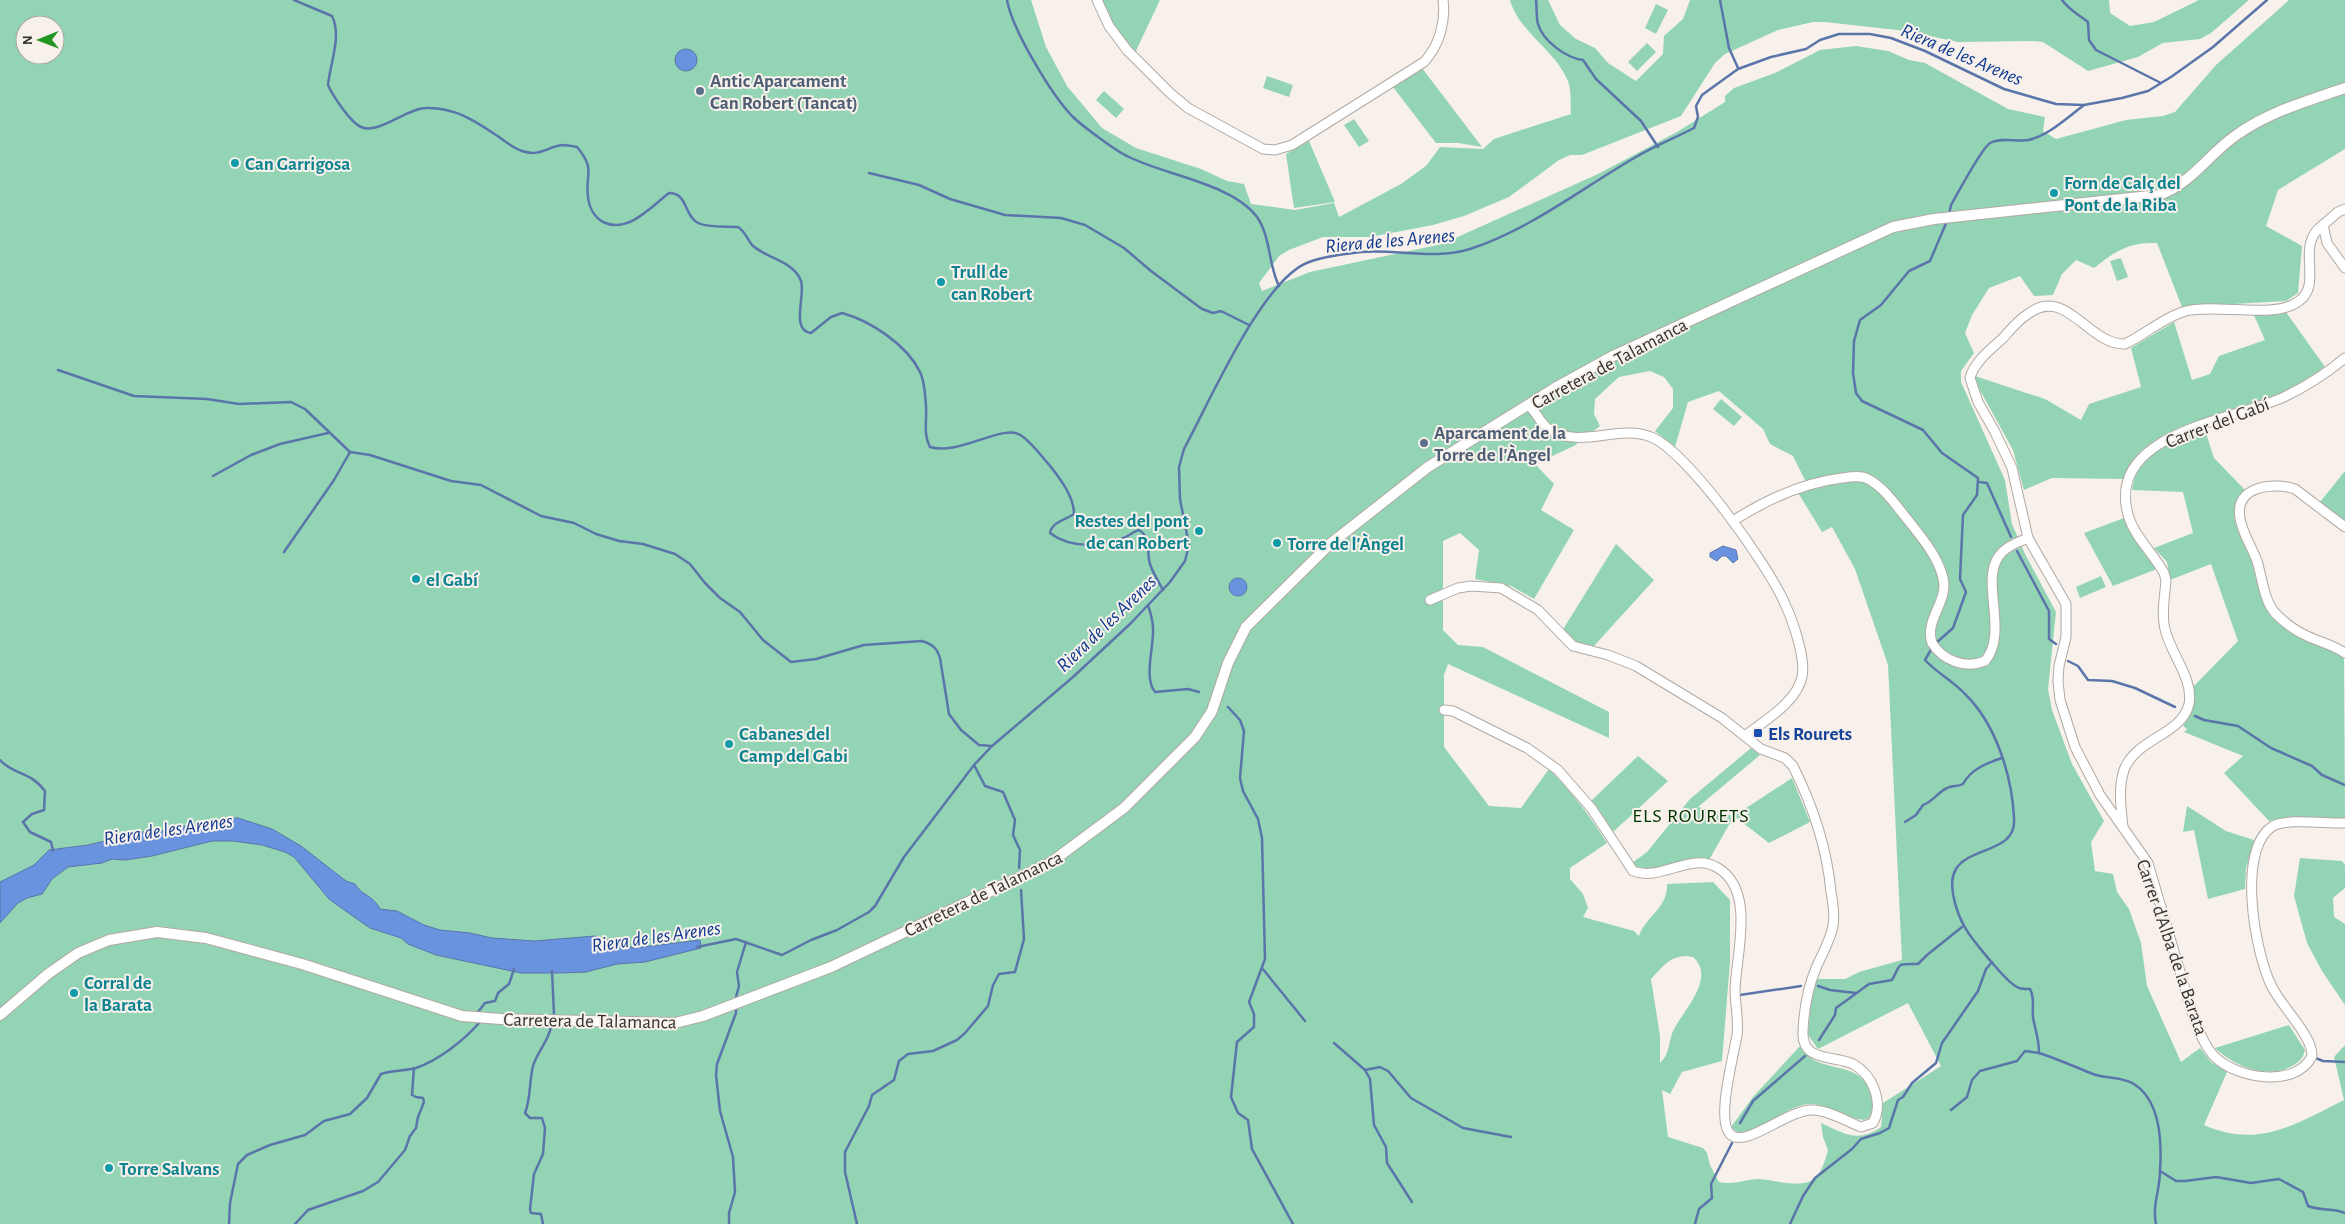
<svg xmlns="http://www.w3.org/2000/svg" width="2345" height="1224" viewBox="0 0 2345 1224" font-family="'Alegreya Sans',sans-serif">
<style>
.green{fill:#93d4b4;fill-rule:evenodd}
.water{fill:#6a93df;stroke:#5a75aa}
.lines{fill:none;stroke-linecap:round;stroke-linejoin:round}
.stream{stroke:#5a75aa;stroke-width:2.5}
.minor-casing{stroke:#b0a9a4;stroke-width:11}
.tertiary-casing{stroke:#b0a9a4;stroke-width:12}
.minor{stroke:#fff;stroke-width:9}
.tertiary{stroke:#fff;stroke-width:10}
.service-dot{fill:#5c6f8a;stroke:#f8f1eb;stroke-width:2}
.culture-dot{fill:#0f9aa8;stroke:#f8f1eb;stroke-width:2}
.transit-dot{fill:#1a4fb4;stroke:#f8f1eb;stroke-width:2}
.labels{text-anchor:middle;stroke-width:4;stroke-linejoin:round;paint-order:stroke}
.service-label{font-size:19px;font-weight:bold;fill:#4e5e75;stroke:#f8f1eb;text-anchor:start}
.culture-label{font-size:19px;font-weight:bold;fill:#0d838f;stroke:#f8f1eb;text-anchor:start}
.street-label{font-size:19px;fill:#33302e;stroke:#f8f1eb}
.transit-label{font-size:19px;font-weight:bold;fill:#164399;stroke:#f8f1eb;text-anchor:start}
.water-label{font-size:20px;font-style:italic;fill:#0d3991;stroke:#f8f1eb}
.neighbourhood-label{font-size:20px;letter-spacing:1px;fill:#003500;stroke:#f8f1eb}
</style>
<rect width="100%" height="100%" fill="#f8f1eb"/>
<!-- green -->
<g class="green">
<path d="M0 0H1031L1046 47 1067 86 1102 128 1136 148 1201 169 1227 181 1244 184 1251 204 1295 210 1334 203 1339 217 1401 184 1426 166 1440 147 1483 149 1494 139 1571 114C1570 104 1572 88 1567 79 1554 49 1519 32 1510 0H1548L1560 25 1576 39 1595 48 1608 63 1636 81 1663 54 1664 36 1683 19 1690 0H2109L2110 13 2130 26 2154 22 2199 0H2249L2211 33 2200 39 2163 43 2138 57 2088 71 2043 42 2032 41 1958 42 1906 31 1825 22H1813L1778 30 1725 54 1715 63 1681 116 1582 155H1570L1559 160 1509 197 1464 216 1433 225 1370 237H1323L1289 250 1279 256 1259 283 1262 291 1310 272 1442 244 1598 174 1677 132 1725 102V96L1734 88 1775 73 1820 50 1856 46 1888 51 1909 60 1925 63 2008 109 2045 117 2043 131 2056 139 2126 120 2163 116 2175 112 2216 65 2289 0H2345V149L2278 190 2266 226 2302 246 2298 293 2286 301 2182 307 2157 243C2128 242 2116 251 2094 268L2076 260 2062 274 2053 295 2034 296 2020 276 1989 288 1972 315 1965 333 1974 353 1961 371V382L2005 480 2012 524 2025 554 2056 612 2048 689 2052 710 2072 764 2104 821 2091 842 2095 871 2113 874 2117 892 2129 909 2141 943 2147 986 2181 1062 2200 1048 2211 1062 2227 1072 2204 1125C2258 1149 2296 1124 2344 1100L2334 1057 2345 1045V1224H0ZM25 25H55V55H25ZM1650 371 1664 377 1673 389V408L1655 431 1675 447 1688 402 1719 391 1763 429 1770 444 1793 456 1806 482 1797 491 1822 532 1832 527 1855 569 1888 665 1902 960 1859 972 1845 979H1816L1811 998 1808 1035 1818 1049 1908 1003 1941 1066 1883 1103 1881 1127C1858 1143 1845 1134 1821 1123L1823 1137 1828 1150C1826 1158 1822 1172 1815 1178 1802 1190 1773 1179 1757 1179 1744 1180 1733 1185 1719 1182L1710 1165 1707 1153 1703 1148 1668 1137 1662 1090 1670 1094 1682 1072 1722 1061 1730 962V900L1713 882 1667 884C1668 908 1646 916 1639 936L1634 931 1583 917 1588 908 1583 894 1570 879V868L1607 843C1590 816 1572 792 1549 769L1521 808 1489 806 1444 747V675L1448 664 1609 738V712L1483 647 1458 645 1443 630V541L1460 533 1479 550 1475 579 1511 586 1534 599 1574 530 1541 510 1554 484 1535 464 1574 446 1600 426 1594 414 1595 399 1619 377ZM1686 956 1693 957C1717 978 1682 1012 1673 1031 1668 1043 1670 1054 1660 1063V1036L1651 979C1663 967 1668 957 1686 956Z"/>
<path d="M1100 0H1160L1135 53 1114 25Z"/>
<path d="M1656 4 1668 10 1656 34 1645 28Z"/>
<path d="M1647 43 1656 52 1637 71 1628 62Z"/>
<path d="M1422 68 1482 147 1458 143H1436L1393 87Z"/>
<path d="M1267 76 1293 85 1289 97 1263 88Z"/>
<path d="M1104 91 1124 109 1116 118 1096 100Z"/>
<path d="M1354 119 1369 141 1359 147 1344 125Z"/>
<path d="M1309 141 1335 202 1294 208 1286 154Z"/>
<path d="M2121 258 2128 277 2117 281 2110 261Z"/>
<path d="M2286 312 2325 367C2306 380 2286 392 2265 400 2222 415 2136 429 2124 479L2052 478 2024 490 2013 450 1976 383 1975 376 2045 399 2081 420 2089 404 2141 387 2131 348 2174 322 2192 380 2210 374 2219 356 2265 340 2253 313Z"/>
<path d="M1721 399 1742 417 1734 426 1713 409Z"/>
<path d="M2205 430 2214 458 2245 490C2238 497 2234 504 2234 514 2235 529 2245 543 2250 557 2258 578 2259 608 2278 623 2293 635 2336 648 2344 659L2345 819H2278L2269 821 2224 773 2243 756 2184 732 2187 729 2183 726C2192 714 2197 702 2192 688L2238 641 2211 564 2170 580 2167 562 2154 548 2193 533 2183 492 2132 490C2136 452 2174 441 2205 430Z"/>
<path d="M2345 471V522L2320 502Z"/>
<path d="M2124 518 2129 529 2157 569 2113 586 2084 533Z"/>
<path d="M1616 544 1654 580 1593 647 1573 641 1562 631Z"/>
<path d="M2101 576 2106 587 2080 598 2076 587Z"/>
<path d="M1751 748 1760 755 1698 807 1734 816 1792 778 1810 822 1769 843 1734 816 1709 860C1688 856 1645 878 1632 863L1647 852 1690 799Z"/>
<path d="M1638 756 1668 781 1612 833 1591 801Z"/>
<path d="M2187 806 2226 831 2254 840 2246 868 2245 889 2208 899 2194 830 2183 832Z"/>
<path d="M2300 858 2342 861 2345 865V888L2333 898 2334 917 2345 924V1005L2322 971 2307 943 2294 896Z"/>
<path d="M2289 1025 2305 1050C2303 1059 2298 1063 2290 1067 2266 1079 2234 1066 2215 1048Z"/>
<path d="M1800 1046C1803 1051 1808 1057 1814 1060 1835 1071 1864 1065 1871 1095 1873 1103 1873 1112 1869 1118 1858 1126 1827 1103 1811 1104 1785 1104 1758 1137 1737 1132L1731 1127 1753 1097Z"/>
</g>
<!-- water -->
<g class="water">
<circle cx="686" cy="60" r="11"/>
<path d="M1723 546 1736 550 1738 559 1733 563 1726 556H1722L1717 561 1710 557V553Z"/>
<circle cx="1238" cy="587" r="9"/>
<path d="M226 818H238L272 829 301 846 346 881 355 884C361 895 374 896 380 909L397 911 424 925 440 930 470 933 492 938 534 941 595 936 634 948 700 940 701 948 645 962 617 964 586 972 561 973H521L436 955 408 944 401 938 370 928 347 912 329 899 294 857 285 852 262 845 233 841H212L152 856 125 860 112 859 102 863 68 867 52 879 42 894 27 898 18 903 0 923V882L34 865 49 850 88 845 151 830 161 831Z"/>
</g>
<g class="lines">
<!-- stream -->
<g class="stream">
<path d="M294 0 332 16C342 36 330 64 328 85 333 96 350 122 361 127 378 135 407 108 426 108 455 107 475 121 499 137 506 142 513 148 522 151 540 157 547 147 562 145 567 145 572 146 577 147 596 170 585 172 588 197 589 207 594 217 603 222 628 234 651 207 669 193 688 193 684 216 698 223 708 228 726 226 738 227 745 231 747 239 752 245 767 259 794 261 801 281 806 295 790 330 811 333L831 317 842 313C871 321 907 345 920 372 925 382 925 395 926 406 927 420 923 435 930 447 960 456 1004 422 1022 436 1033 444 1042 457 1051 467 1061 480 1074 497 1074 514 1065 520 1052 522 1050 533 1071 549 1098 546 1121 539 1128 537 1132 532 1139 530 1152 538 1146 551 1150 564 1153 573 1158 581 1163 590"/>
<path d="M1007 0C1012 29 1051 94 1072 116 1081 125 1116 151 1127 156 1163 175 1232 183 1257 217 1271 237 1268 264 1279 286"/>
<path d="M1536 0C1537 8 1536 16 1538 24 1543 41 1566 58 1583 60L1596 79 1641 121 1658 147"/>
<path d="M1720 0 1729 48 1738 68"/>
<path d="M2062 0C2069 10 2078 14 2088 22L2089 40 2096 50 2161 83"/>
<path d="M869 173 919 185 950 199 1005 215 1061 218 1085 225 1124 248 1151 271 1202 309 1213 313 1221 311 1249 325"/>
<path d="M1949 214 1951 205C1958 193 1981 149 1990 143 2001 137 2016 142 2028 140 2048 136 2068 117 2084 105"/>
<path d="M58 370 134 396 207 399 239 404 291 402 305 409 350 452 370 455 451 481 481 485 541 516 574 523 596 534 619 541 643 544 675 554 690 564 705 583 720 598 740 612 763 640 791 662 816 659 864 645 922 641C932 644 937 648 940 658L949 714 961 730 979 745 992 746"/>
<path d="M213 476 251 455 280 444 328 433"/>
<path d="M1979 482 1987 483 2011 537"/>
<path d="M2017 551 2049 611V639L2056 644"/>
<path d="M284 552 334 480 350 452"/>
<path d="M1148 605C1151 615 1154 622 1153 633 1153 649 1144 679 1155 692L1188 689 1199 692"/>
<path d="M1935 644 1953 628 1966 592 1960 579 1963 515 1977 495 1978 478 1942 453 1923 430 1862 401 1856 393 1853 373 1854 341 1860 320 1881 305 1909 271 1930 261 1947 221"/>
<path d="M1932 648 1925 660C1937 673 1953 681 1965 694 1996 724 2012 776 2014 818 2017 853 1970 846 1956 869 1951 877 1952 886 1953 894 1959 927 1974 941 1994 965 2000 972 2011 985 2019 988 2022 989 2027 989 2030 989 2035 998 2032 1008 2033 1017 2035 1031 2039 1037 2039 1053 2058 1059 2075 1067 2093 1074 2106 1079 2121 1076 2134 1084 2161 1101 2162 1142 2160 1171 2160 1190 2152 1205 2156 1224"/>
<path d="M2068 661 2078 666 2088 680 2112 681 2135 688 2175 707"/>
<path d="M1228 707 1240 720 1244 731 1240 778 1243 791 1258 819 1262 838 1265 959 1249 1002 1254 1014V1027L1237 1042 1231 1097 1238 1113 1248 1120 1252 1149 1293 1224"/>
<path d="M2195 716 2204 720 2238 726 2271 748 2312 766 2322 775 2345 785"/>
<path d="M0 760C13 775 29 770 45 791L44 810 32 814 23 822 30 832 51 842 53 851"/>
<path d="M974 765 985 786 1003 792 1015 820 1013 835 1020 850 1019 868"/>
<path d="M1905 822 1916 815 1923 805C1933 802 1938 792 1947 788 1952 785 1958 787 1963 784 1971 769 1987 763 2002 758"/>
<path d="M697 947 736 939 782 955 811 940 837 930 869 912 875 906 904 857 974 765 992 746 1073 677 1130 624 1170 582 1185 561 1189 545 1180 499 1179 467 1184 449C1209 403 1262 279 1309 262 1324 256 1345 254 1361 252 1397 249 1435 260 1470 249 1531 229 1582 188 1636 157 1654 146 1675 138 1694 128L1698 117 1696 106 1702 95 1738 69 1771 57 1806 49 1820 40 1839 34H1870L1891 38 1925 51 2004 89 2056 104 2084 105 2122 98 2148 91 2171 77 2213 47 2267 0"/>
<path d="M1262 968 1305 1021"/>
<path d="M552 971 554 1014"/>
<path d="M1818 986 1830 990 1856 993"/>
<path d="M1740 995 1801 986"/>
<path d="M736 997 739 986 737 972 746 942"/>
<path d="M478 1012 485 1003 495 1001 498 993 509 984 514 969"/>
<path d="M1819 1040 1835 1015 1836 1008 1869 984 1892 980C1902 963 1894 964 1918 964L1927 955 1962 927"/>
<path d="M1334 1043 1365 1070 1380 1067 1388 1071 1411 1098 1463 1128 1511 1137"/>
<path d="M2313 1057 2323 1061 2345 1062"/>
<path d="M1365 1070 1370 1079 1374 1125 1386 1147 1387 1163 1412 1202"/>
<path d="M1951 1110 1967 1097 1972 1080 1980 1071 2017 1061 2025 1051 2039 1053"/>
<path d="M1740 1123 1753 1101 1805 1056"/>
<path d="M2160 1171 2176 1181H2185L2216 1177 2251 1183 2279 1179 2303 1192 2308 1206C2320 1211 2333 1208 2345 1213"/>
<path d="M229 1224 230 1203 238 1164 247 1155 270 1145 305 1135 324 1121 350 1114 367 1098 381 1074C392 1070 405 1071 416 1068 439 1060 463 1041 479 1023"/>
<path d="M295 1224 308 1210 363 1191 378 1182 405 1150 410 1136 416 1128 418 1117 424 1102 423 1098 416 1097 412 1095 414 1068"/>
<path d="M543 1224 541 1214 531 1213 530 1209 534 1174 543 1154 545 1128 542 1118H530L525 1113C531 1098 529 1082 533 1066 537 1052 548 1042 551 1027"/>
<path d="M729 1224V1213L735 1192 733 1157 720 1111 716 1075 717 1064 736 1013V1007"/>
<path d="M857 1224 845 1172V1152L869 1106 872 1095 894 1080 899 1061 908 1054 933 1051 957 1040 965 1033 988 1006 993 985 999 974 1015 972 1024 939 1021 890"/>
<path d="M1695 1224 1699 1209 1712 1198 1711 1184 1732 1143"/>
<path d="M1790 1224 1803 1196 1815 1178 1852 1149 1861 1139 1880 1133 1889 1128 1898 1100 1903 1097 1912 1083 1936 1063 1942 1043 1978 991 1986 969 1992 962"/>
</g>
<defs>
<g id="minor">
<path d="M1097 0 1109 26 1127 50 1170 93 1188 108 1263 149 1275 150 1292 145 1424 62C1439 46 1446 22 1443 0"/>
<path d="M2345 209 2338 212 2323 225 2327 243 2345 268"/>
<path d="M2323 225C2294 245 2324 283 2299 301 2275 320 2217 303 2186 311 2166 316 2144 335 2125 344 2088 345 2066 285 2028 314 2018 320 2011 329 2003 338 1991 349 1974 362 1970 378L1978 402 1995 432 2012 468 2028 538 2066 604V637L2059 666 2058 681 2060 700 2075 747 2100 795 2148 863 2193 1016C2199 1030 2204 1046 2215 1057 2236 1078 2296 1089 2312 1056 2313 1036 2280 1005 2271 985 2255 952 2236 849 2273 826 2287 818 2328 824 2345 823"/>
<path d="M1528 405C1537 412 1540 424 1550 430 1581 449 1619 424 1651 437 1687 451 1769 566 1785 604 1793 621 1806 659 1802 677 1796 703 1765 720 1745 736"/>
<path d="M1733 521C1767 499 1802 483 1842 478 1850 477 1861 475 1868 479 1885 488 1896 506 1908 520 1921 537 1938 556 1943 578 1949 602 1924 619 1932 643 1943 661 1966 669 1985 661 2009 633 1980 581 1999 556 2005 547 2018 542 2028 538"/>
<path d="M2345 527 2295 489C2273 482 2234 486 2240 518 2242 533 2252 547 2257 561 2262 577 2264 602 2276 614 2284 622 2296 631 2307 636 2320 642 2333 645 2345 653"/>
<path d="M1430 600 1458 588 1471 586 1501 588 1538 610 1573 646 1608 655 1636 666 1722 718 1761 749 1785 758 1793 766C1813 806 1827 848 1831 892 1833 903 1835 915 1833 926 1830 941 1822 954 1816 968 1808 987 1804 1009 1803 1031 1801 1063 1835 1055 1853 1064 1873 1075 1884 1102 1873 1123L1861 1127C1846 1121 1830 1111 1814 1110 1789 1108 1747 1148 1731 1135 1715 1122 1734 1055 1737 1035 1739 1020 1735 1005 1735 990 1736 954 1756 891 1718 868 1691 851 1661 882 1633 871L1592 809 1558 770 1527 748 1453 711 1444 710"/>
<path d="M2123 827C2121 808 2118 788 2124 770 2136 738 2182 735 2189 704 2194 679 2170 653 2165 629 2161 614 2165 595 2166 580L2164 573C2154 554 2136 539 2129 518 2102 433 2232 421 2284 397 2305 387 2327 373 2345 358"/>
</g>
<path id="tertiary" d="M0 1015 48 974 78 953 109 940 157 932 206 938 302 964 462 1016 501 1019 675 1023 703 1016 831 967 1050 863 1124 808 1195 737 1212 711 1228 663 1246 627 1330 544 1428 467 1555 388 1613 356 1893 227 1934 219 2159 195C2192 183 2208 155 2235 136 2268 112 2307 101 2345 88"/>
</defs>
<!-- minor casing -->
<use href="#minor" class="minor-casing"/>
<!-- tertiary casing -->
<use href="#tertiary" class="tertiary-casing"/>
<!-- minor -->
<use href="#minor" class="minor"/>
<!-- tertiary -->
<use href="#tertiary" class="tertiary"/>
</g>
<!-- markers -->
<g class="service-dot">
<circle cx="700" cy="91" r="5"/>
<circle cx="1424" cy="443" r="5"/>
</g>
<g class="culture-dot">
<circle cx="235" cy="163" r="5"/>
<circle cx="2054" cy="193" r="5"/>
<circle cx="941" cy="282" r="5"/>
<circle cx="1199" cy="531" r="5"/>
<circle cx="1277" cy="543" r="5"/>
<circle cx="416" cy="579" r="5"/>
<circle cx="729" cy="744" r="5"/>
<circle cx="74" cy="993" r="5"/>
<circle cx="109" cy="1168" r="5"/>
</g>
<rect class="transit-dot" x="1753" y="728" width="10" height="10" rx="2.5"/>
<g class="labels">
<!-- service labels -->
<g class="service-label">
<text x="710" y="87">Antic Aparcament<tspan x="710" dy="22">Can Robert (Tancat)</tspan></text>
<text x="1434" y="439">Aparcament de la<tspan x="1434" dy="22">Torre de l'Àngel</tspan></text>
</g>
<!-- culture labels -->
<g class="culture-label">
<text x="245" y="170">Can Garrigosa</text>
<text x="2064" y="189">Forn de Calç del<tspan x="2064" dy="22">Pont de la Riba</tspan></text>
<text x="951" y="278">Trull de<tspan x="951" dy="22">can Robert</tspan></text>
<text x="1189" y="527" text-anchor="end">Restes del pont<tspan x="1189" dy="22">de can Robert</tspan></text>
<text x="1287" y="550">Torre de l'Àngel</text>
<text x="426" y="586">el Gabí</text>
<text x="739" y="740">Cabanes del<tspan x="739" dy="22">Camp del Gabi</tspan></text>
<text x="84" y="989">Corral de<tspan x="84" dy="22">la Barata</tspan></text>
<text x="119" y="1175">Torre Salvans</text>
</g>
<!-- street labels -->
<g class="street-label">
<text transform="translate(1609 363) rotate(-28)" y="7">Carretera de Talamanca</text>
<text transform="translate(2217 422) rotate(-21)" y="7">Carrer del Gabí</text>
<text transform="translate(983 893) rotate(-26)" y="7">Carretera de Talamanca</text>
<text transform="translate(2173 947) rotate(71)" y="7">Carrer d'Alba de la Barata</text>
<text transform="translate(590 1020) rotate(1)" y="7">Carretera de Talamanca</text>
</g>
<!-- transit labels -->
<g class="transit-label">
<text x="1768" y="740">Els Rourets</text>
</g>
<!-- water labels -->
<g class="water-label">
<text transform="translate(1962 54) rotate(23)" y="7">Riera de les Arenes</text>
<text transform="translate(1390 240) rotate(-5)" y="7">Riera de les Arenes</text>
<text transform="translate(1106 623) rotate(-44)" y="7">Riera de les Arenes</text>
<text transform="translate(168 829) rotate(-8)" y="7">Riera de les Arenes</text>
<text transform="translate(656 936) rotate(-8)" y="7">Riera de les Arenes</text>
</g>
<!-- neighbourhood labels -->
<g class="neighbourhood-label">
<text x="1691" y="822">ELS ROURETS</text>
</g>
</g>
<!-- north arrow -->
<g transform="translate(40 40) rotate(269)"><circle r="24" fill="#f8f1eb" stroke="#a9a49f"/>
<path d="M0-4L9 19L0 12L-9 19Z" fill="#239523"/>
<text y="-8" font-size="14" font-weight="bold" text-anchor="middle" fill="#33302e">N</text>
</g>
</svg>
